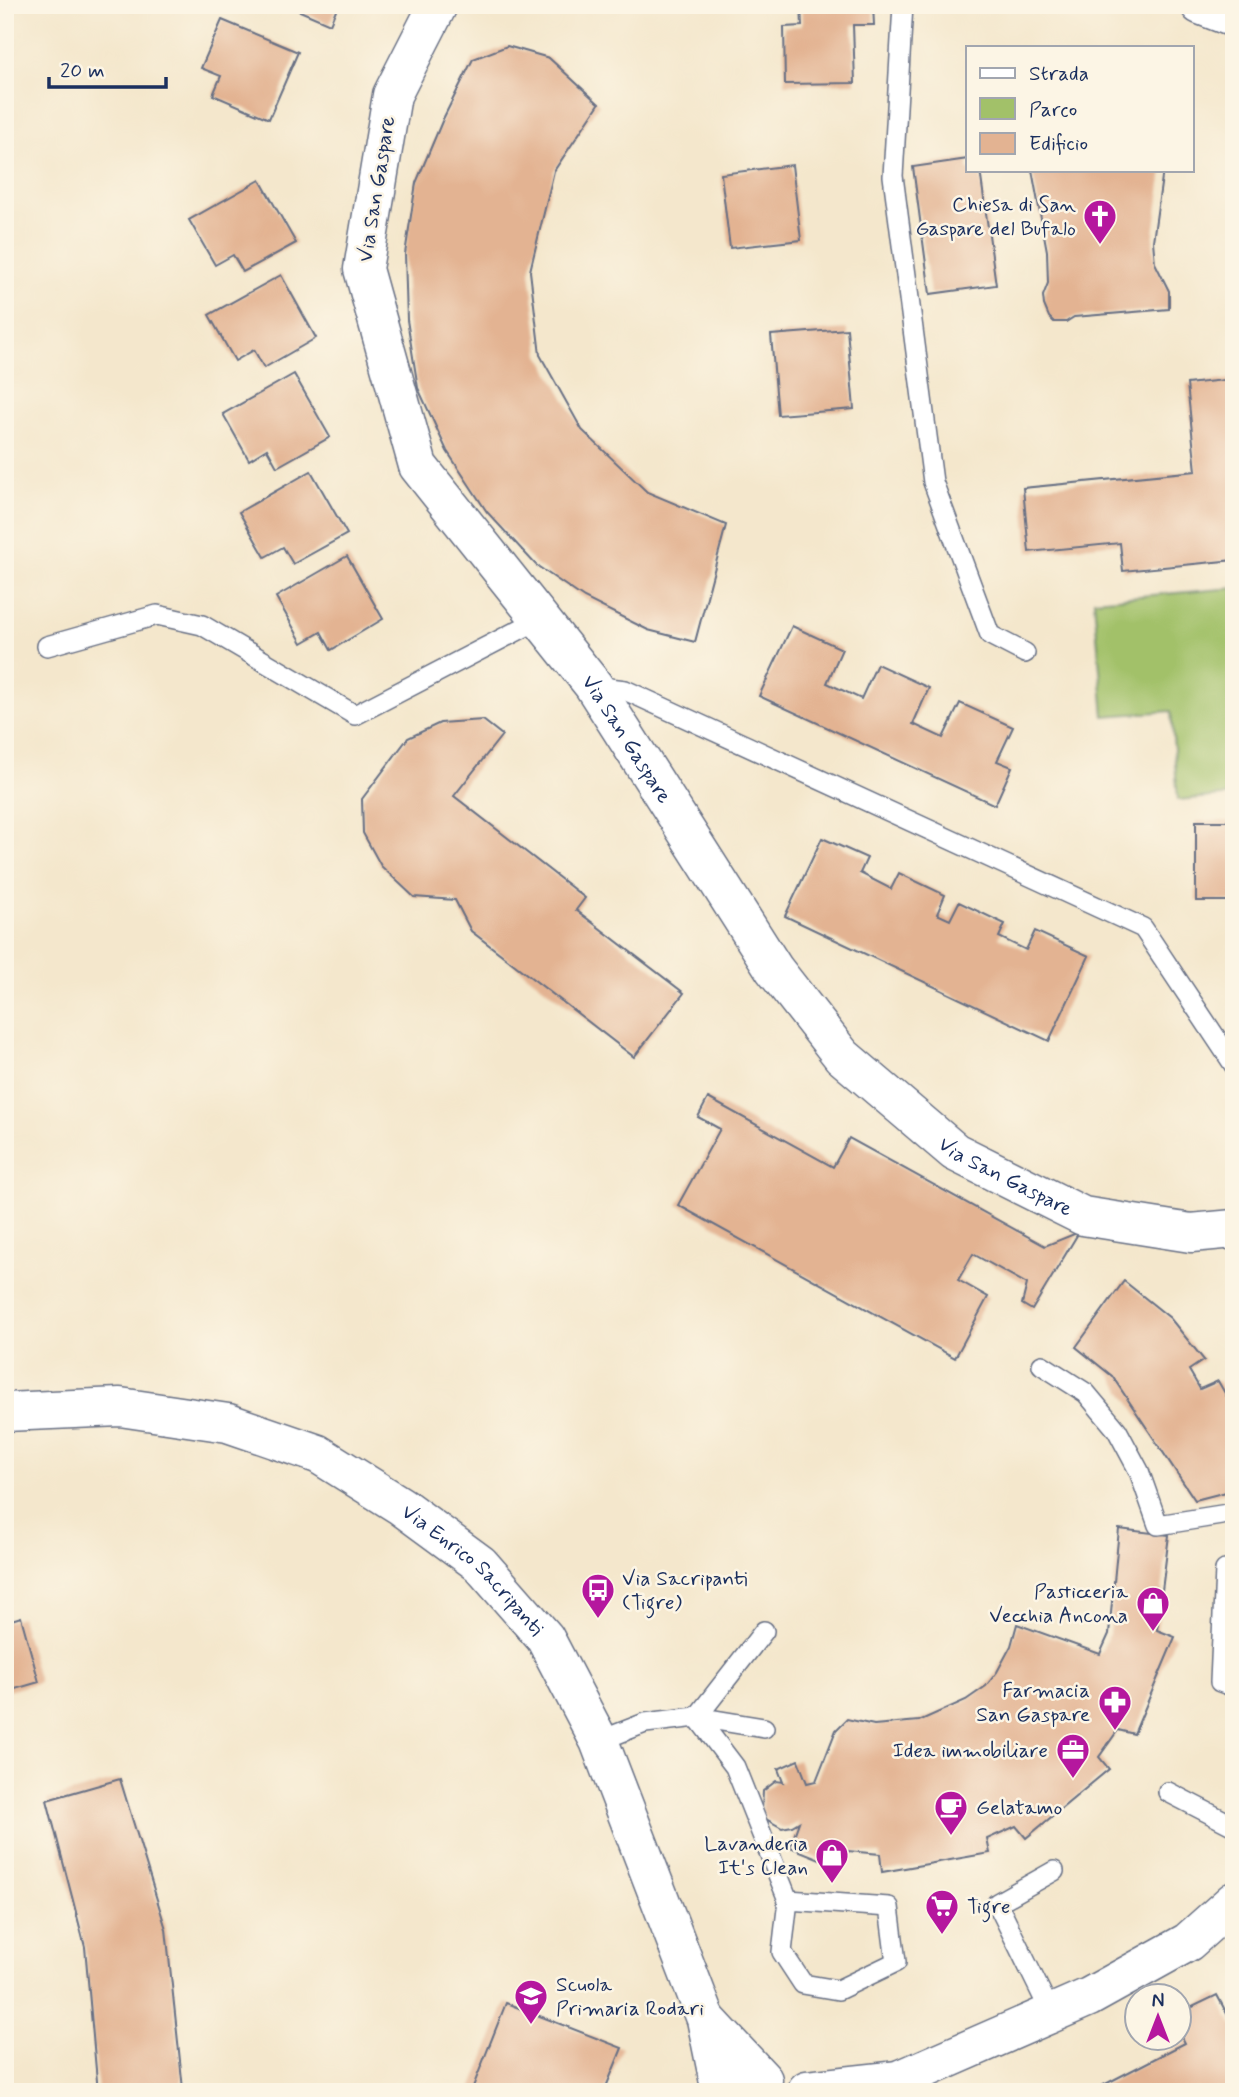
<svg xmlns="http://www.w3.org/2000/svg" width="1239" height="2097" viewBox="0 0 1239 2097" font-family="Mynerve,sans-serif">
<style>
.green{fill:#a2c169;stroke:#5e7864;stroke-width:2}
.building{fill:#e3b392}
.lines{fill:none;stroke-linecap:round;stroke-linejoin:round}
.service-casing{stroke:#676f84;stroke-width:22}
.minor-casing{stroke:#676f84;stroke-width:41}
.tertiary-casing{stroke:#676f84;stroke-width:41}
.service{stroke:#fff;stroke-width:19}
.minor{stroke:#fff;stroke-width:38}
.tertiary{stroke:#fff;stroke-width:38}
.labels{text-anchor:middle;stroke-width:5;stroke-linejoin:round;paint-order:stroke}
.street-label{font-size:21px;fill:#1b2f5e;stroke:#fcf5e5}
.poi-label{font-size:21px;fill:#1b2f5e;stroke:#fcf5e5;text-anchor:end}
</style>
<rect width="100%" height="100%" fill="#fcf5e5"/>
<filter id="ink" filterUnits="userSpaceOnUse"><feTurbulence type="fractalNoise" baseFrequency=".0143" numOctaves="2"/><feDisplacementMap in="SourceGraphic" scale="14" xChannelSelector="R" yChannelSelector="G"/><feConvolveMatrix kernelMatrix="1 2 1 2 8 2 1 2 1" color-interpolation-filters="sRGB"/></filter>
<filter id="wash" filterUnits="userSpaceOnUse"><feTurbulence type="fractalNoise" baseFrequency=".00686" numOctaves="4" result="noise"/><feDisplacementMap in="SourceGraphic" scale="28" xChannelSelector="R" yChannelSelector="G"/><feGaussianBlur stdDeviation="1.57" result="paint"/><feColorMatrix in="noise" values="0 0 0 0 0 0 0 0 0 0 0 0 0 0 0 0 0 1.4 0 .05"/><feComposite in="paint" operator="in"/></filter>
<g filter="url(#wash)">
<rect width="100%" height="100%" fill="#f4e7cc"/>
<!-- green -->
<path class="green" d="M1234 588V795L1178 800 1171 711 1104 716 1094 600Z"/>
<g id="blocks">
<!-- building -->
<g class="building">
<path d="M286 5H338L330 24Z"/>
<path d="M801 5H873L874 25H853L855 83 785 84 784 27 802 26Z"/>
<path d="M222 20 298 52 269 119 213 95 221 76 201 68Z"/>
<path d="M507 46 549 58 599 104 554 171 530 271 540 355 582 430 647 492 726 525 695 642 648 630 584 598 536 565 487 512 447 451 418 388 407 320 405 254 416 183 443 119 473 59Z"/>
<path d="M968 159V170H980L996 285 930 294 913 167Z"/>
<path d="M792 165 801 240 730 248 721 174Z"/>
<path d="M1032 170H1163L1153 241 1155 263 1169 291V309L1074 317 1066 322H1054L1049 317 1044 305 1043 296 1048 283 1047 251Z"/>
<path d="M260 180 296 243 243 272 233 255 215 265 189 220Z"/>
<path d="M281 275 316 338 264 368 254 350 235 361 209 315Z"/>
<path d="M847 329 854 409 778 415 771 335Z"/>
<path d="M294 374 330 437 277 467 267 449 249 460 223 414Z"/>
<path d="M1234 379V560L1123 571 1120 543 1029 552 1023 488 1196 471 1187 384Z"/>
<path d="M311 471 347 534 293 564 283 547 265 557 239 512Z"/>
<path d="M347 556 383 619 331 650 321 632 302 643 276 597Z"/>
<path d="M792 626 842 649 827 683 861 699 877 664 929 688 913 724 943 738 960 703 1013 727 997 761 1012 767 995 805 759 696Z"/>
<path d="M483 720 502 735 454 796 585 898 576 910 684 993 634 1057 471 931 455 900 414 897 381 866 363 833 362 799 408 738 440 723Z"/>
<rect x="1196" y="821" width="38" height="80"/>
<path d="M822 838 867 858 860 873 891 889 899 873 945 895 937 914 950 920 959 902 1005 924 999 937 1026 950 1035 931 1089 956 1049 1041 785 916Z"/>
<path d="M708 1098 833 1167 849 1138 1045 1246 1079 1232 1032 1310 1022 1304 1027 1284 973 1254 958 1280 988 1297 955 1358 678 1205 720 1129 698 1117Z"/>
<path d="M1124 1281 1170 1318 1204 1360 1189 1370 1200 1389 1218 1381 1234 1409V1490L1195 1500 1112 1376 1076 1347Z"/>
<path d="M1119 1529 1169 1535 1157 1630 1175 1637 1134 1734 1118 1730 1099 1757 1109 1769 1026 1838 1016 1826 987 1839 990 1853 882 1872 880 1854 848 1851 842 1868 790 1847 799 1822 792 1826 782 1828 766 1819 762 1811 763 1791 776 1781 783 1782 778 1769 798 1760 807 1783 816 1781 836 1730 847 1719 874 1725 919 1721 966 1700 986 1686 997 1672 1011 1646 1017 1624 1100 1654 1109 1634Z"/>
<path d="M21 1617 39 1682 5 1692V1622Z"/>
<path d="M120 1779 166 1929 183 2089 163 2092H98L85 1947 47 1800Z"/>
<path d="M1217 1995 1234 2027V2092H1090L1185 2043 1180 2033V2013Z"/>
<path d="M506 2003 622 2048 604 2092H471Z"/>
</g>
</g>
</g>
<g filter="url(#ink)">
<use href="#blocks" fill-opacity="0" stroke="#676f84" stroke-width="2"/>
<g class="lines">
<defs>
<g id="service">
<path d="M903 5 893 176 933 482 990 635 1025 653"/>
<path d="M47 646 157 615 202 625 355 715 540 619"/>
<path d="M594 686 625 690 1143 928 1234 1065"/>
<path d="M1042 1365 1086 1393 1117 1430 1139 1471 1158 1525 1234 1513"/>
<path d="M1225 1570 1220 1682 1234 1687"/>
<path d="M764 1631 697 1717 764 1728"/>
<path d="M599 1741 645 1723 697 1717 735 1767 788 1900 782 1952 803 1984 838 1990 896 1962 889 1907 788 1900"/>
<path d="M1168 1792 1234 1826"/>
<path d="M1052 2015 997 1903 1054 1871"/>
</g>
<g id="minor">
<path id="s1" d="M438 5 392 95 363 269 418 466 593 685 774 969 842 1056 955 1152 1083 1216 1191 1233 1234 1229"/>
<path d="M1200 5 1234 18"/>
</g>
<g id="tertiary">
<path id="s2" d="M5 1412 120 1407 228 1423 318 1454 401 1506 480 1564 545 1638 599 1741 706 2019 721 2092"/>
<path d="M707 2020 763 2080"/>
<path d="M807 2090 899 2080"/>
<path d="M883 2092 899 2080 1089 1997 1188 1942 1234 1901"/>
</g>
</defs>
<!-- service casing -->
<use href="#service" class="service-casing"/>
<!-- minor casing -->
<use href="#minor" class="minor-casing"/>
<!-- tertiary casing -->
<use href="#tertiary" class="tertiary-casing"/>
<!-- service -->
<use href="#service" class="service"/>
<!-- minor -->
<use href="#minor" class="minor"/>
<!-- tertiary -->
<use href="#tertiary" class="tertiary"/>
</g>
</g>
<!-- icons -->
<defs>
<symbol id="church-pin" viewBox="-11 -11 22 30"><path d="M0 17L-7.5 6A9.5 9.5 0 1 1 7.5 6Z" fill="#b5179e" stroke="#fcf5e5"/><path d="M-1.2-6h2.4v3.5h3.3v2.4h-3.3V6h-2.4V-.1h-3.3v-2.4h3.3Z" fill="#fff"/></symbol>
<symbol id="bus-pin" viewBox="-11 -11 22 30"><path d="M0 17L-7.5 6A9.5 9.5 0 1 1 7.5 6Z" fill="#b5179e" stroke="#fcf5e5"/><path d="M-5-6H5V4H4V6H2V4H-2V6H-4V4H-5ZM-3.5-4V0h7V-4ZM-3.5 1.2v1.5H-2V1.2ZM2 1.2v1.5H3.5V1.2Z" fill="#fff"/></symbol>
<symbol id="shop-pin" viewBox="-11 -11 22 30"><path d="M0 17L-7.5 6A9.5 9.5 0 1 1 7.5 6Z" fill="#b5179e" stroke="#fcf5e5"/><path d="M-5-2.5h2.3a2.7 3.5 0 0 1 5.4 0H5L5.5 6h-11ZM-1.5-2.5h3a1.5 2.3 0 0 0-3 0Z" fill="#fff"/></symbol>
<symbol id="pharmacy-pin" viewBox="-11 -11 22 30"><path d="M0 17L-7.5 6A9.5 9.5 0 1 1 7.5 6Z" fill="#b5179e" stroke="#fcf5e5"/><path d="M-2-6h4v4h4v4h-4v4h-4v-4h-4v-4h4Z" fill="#fff"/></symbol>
<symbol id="office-pin" viewBox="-11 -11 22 30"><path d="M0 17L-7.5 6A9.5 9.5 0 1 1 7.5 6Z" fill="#b5179e" stroke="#fcf5e5"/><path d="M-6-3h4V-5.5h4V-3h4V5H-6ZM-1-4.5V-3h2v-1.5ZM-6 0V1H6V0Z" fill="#fff"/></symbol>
<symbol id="cafe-pin" viewBox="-11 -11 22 30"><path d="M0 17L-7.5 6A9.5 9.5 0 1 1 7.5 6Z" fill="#b5179e" stroke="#fcf5e5"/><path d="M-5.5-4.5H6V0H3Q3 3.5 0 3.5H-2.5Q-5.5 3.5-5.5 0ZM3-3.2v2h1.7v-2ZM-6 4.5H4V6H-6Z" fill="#fff"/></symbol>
<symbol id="supermarket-pin" viewBox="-11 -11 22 30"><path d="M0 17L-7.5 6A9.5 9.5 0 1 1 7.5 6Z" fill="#b5179e" stroke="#fcf5e5"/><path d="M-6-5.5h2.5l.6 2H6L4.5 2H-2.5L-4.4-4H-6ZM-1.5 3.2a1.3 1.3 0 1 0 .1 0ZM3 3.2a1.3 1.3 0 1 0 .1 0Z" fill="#fff"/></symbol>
<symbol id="school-pin" viewBox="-11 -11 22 30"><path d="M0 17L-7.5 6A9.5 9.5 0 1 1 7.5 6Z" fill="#b5179e" stroke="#fcf5e5"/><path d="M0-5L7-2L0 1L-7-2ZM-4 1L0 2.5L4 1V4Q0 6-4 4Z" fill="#fff"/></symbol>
</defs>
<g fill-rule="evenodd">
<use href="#church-pin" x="1081" y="197" width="38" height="52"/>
<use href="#bus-pin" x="579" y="1571" width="38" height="52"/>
<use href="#shop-pin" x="1134" y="1584" width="38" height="52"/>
<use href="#pharmacy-pin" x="1096" y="1683" width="38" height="52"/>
<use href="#office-pin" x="1054" y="1731" width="38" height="52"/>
<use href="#cafe-pin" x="932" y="1788" width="38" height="52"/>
<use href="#shop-pin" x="813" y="1836" width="38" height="52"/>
<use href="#supermarket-pin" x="923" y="1887" width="38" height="52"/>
<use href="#school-pin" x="512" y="1977" width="38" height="52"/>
</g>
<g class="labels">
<!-- street labels -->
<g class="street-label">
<text transform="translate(376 189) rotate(-81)" y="7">Via San Gaspare</text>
<text dy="7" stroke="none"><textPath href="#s1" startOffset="826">Via San Gaspare</textPath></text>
<text dy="7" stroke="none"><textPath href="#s1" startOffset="1414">Via San Gaspare</textPath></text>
<text dy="7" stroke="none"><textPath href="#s2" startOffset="514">Via Enrico Sacripanti</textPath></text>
</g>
<!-- poi labels -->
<g class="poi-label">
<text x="1076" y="211">Chiesa di San<tspan x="1076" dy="24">Gaspare del Bufalo</tspan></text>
<text x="622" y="1585" text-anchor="start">Via Sacripanti<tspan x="622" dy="24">(Tigre)</tspan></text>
<text x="1128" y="1598">Pasticceria<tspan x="1128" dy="24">Vecchia Ancona</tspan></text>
<text x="1090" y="1697">Farmacia<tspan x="1090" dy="24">San Gaspare</tspan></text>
<text x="1048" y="1757">Idea immobiliare</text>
<text x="976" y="1814" text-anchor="start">Gelatamo</text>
<text x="808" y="1850">Lavanderia<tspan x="808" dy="24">It's Clean</tspan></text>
<text x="967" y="1913" text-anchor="start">Tigre</text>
<text x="556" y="1991" text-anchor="start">Scuola<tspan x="556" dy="24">Primaria Rodari</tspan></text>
</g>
</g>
<!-- margin -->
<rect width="1239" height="2097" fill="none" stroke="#fcf5e5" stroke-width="28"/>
<!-- legend -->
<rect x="966" y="46" width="228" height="126" fill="#fcf5e5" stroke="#a2a6af" stroke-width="2"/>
<rect x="980" y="68" width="35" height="10" fill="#ffffff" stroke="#a2a6af" stroke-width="2"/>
<text x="1029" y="80" font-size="21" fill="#1b2f5e">Strada</text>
<rect x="980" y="98" width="35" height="21" fill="#a2c169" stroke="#a2a6af" stroke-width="2"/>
<text x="1029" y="116" font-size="21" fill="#1b2f5e">Parco</text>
<rect x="980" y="133" width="35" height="21" fill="#e3b392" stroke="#a2a6af" stroke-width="2"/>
<text x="1029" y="150" font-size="21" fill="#1b2f5e">Edificio</text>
<!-- north arrow -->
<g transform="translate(1158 2017)"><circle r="33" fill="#fcf5e5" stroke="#a2a6af" stroke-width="2"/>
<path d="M0-5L12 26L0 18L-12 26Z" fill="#b5179e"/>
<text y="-10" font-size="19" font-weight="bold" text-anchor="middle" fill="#1b2f5e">N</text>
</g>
<!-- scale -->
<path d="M49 77v10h117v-10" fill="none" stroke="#1b2f5e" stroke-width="3.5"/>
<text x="60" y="77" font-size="21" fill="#1b2f5e" stroke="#fcf5e5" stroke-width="5" paint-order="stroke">20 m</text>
</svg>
